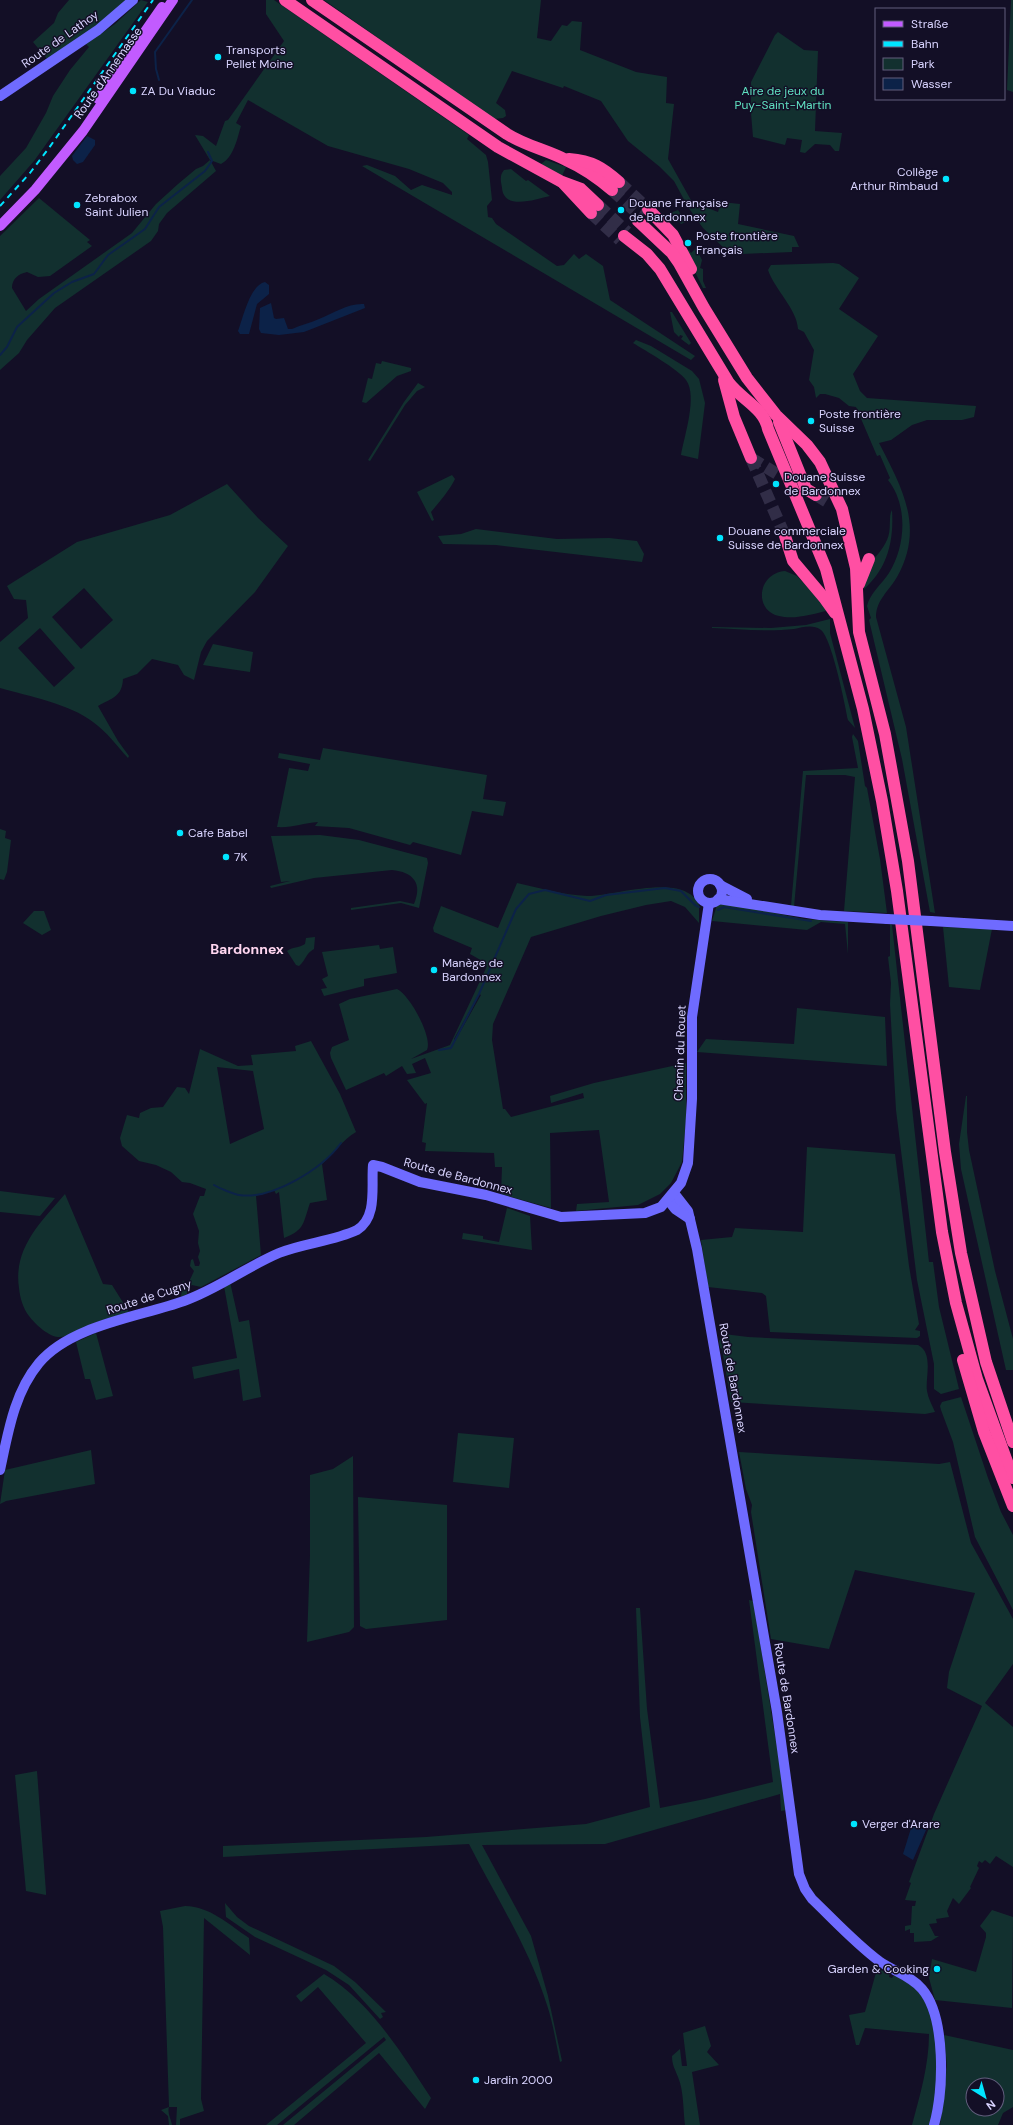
<svg xmlns="http://www.w3.org/2000/svg" width="1013" height="2125" viewBox="0 0 1013 2125" font-family="'DM Sans',sans-serif">
<style>
.green{fill:#12302f;fill-rule:evenodd}
.water{fill:#0c2248}
.lines{fill:none;stroke-linecap:round;stroke-linejoin:round}
.stream{stroke:#0c2248;stroke-width:2}
.highway-tunnel{stroke:#312d47;stroke-width:12;stroke-dasharray:12 6;stroke-linecap:butt}
.secondary{stroke:#6f6bff;stroke-width:10}
.primary{stroke:#c25bff;stroke-width:10}
.highway{stroke:#ff4fa3;stroke-width:12}
.rail{stroke:#00e5ff;stroke-width:2;stroke-dasharray:6 5;stroke-linecap:butt}
.secondary-bridge{stroke:#6f6bff;stroke-width:10}
.poi-dot{fill:#00e5ff;stroke:#130f26;stroke-width:1.5}
.labels{text-anchor:middle;stroke-width:3;stroke-linejoin:round;paint-order:stroke}
.street-label{font-size:12px;fill:#d9d4ff;stroke:#130f26}
.poi-label{font-size:12px;fill:#d9d4ff;stroke:#130f26;text-anchor:start}
.park-label{font-size:12px;fill:#5fe0c0;stroke:#130f26}
.quarter-label{font-size:14px;font-weight:bold;fill:#ffd6f0;stroke:#130f26}
</style>
<rect width="100%" height="100%" fill="#130f26"/>
<!-- green -->
<g class="green">
<path d="M69 0H126L107 18 48 60 33 42 54 23 58 13Z"/>
<path d="M141 0 148 2 34 161 0 200V176L26 148 46 113 53 96 70 70 89 47 86 44 115 24Z"/>
<path d="M266 0H274L469 135 467 139 486 155 488 162 492 200 487 206 488 217 492 218 496 224 557 266 564 265 574 254 579 259 586 254 603 266 610 300 695 356 691 360 362 166 367 165 395 176 411 190 422 185 452 195V192L443 183 409 169 328 146 248 100 236 123 241 126C237 139 234 157 221 164L210 160 216 171 167 213 159 224 158 231 151 241 55 308 27 340 19 353 0 370V236L39 198 90 240 87 242 92 246 50 276 38 277 27 272C18 274 12 279 12 288L26 311 39 299 132 233 156 204 178 184 196 169 203 166 210 160 195 135 203 136 216 146 225 121 228 120 284 41 266 14Z"/>
<path d="M324 0H541L537 38 551 41 562 25 567 26 572 21 582 22 580 50 636 72 667 77 666 103 674 104 668 159 692 202 718 212 721 202 740 204 738 224 794 236 799 247H792V252L742 254 725 249 703 228 688 207 674 181 660 167 628 141 601 101 564 86 563 88 512 71 496 103 505 110 506 116 503 118 494 119Z"/>
<path d="M1011 0H1013V92L1007 90Z"/>
<path d="M778 32 804 50 818 51 815 131 842 133 839 151H835L830 145 815 144 805 153 800 152 802 140 787 138 785 145 753 137 751 113V82L775 35Z"/>
<path d="M546 160 566 167 562 176 541 164Z"/>
<path d="M511 169 526 181 528 180 550 196C536 199 504 211 502 188 501 181 499 176 504 170Z"/>
<path d="M678 210 686 222 681 224 670 213Z"/>
<path d="M696 248 702 260 700 268 703 269V281L706 288H703L685 252 689 250 691 253Z"/>
<path d="M833 263 839 264 859 278 839 309 878 336 853 374 860 391 867 398 976 406 974 417 962 420H927L912 425 891 440 879 443C902 488 925 527 897 577 889 591 876 600 876 617L906 727 935 913 930 912 902 759 869 620 871 618 867 606C870 593 882 584 889 573 906 546 908 505 888 480L890 478 880 455 877 456 856 407 849 406 839 398 825 394H820L816 398 814 387 809 380 814 350 804 332 798 329C797 309 775 290 768 270L771 265Z"/>
<path d="M670 312H672L691 343 689 345 681 339 683 336 680 335 679 337 674 332Z"/>
<path d="M636 340 651 346 692 371 699 379 705 403 698 459 681 455C684 437 698 396 686 380 678 369 646 351 633 343Z"/>
<path d="M382 361 411 368V371L397 376 366 403 362 402 368 378 372 379 376 363 381 364Z"/>
<path d="M418 383 425 387 417 391 405 405 370 461 368 460 404 402Z"/>
<path d="M452 475 455 479C449 491 440 501 431 512L434 520 432 521 417 492Z"/>
<path d="M227 484 258 518 288 546 255 592 207 641 201 652 194 680 184 675 178 665 152 659 137 674 123 679C122 697 112 698 98 706L118 741 129 756 128 758C117 746 107 732 93 722 70 704 28 696 0 688V642L28 618 26 600 14 599 7 586 77 542 170 515ZM84 588 113 620 81 649 52 617ZM40 628 75 668 54 687 18 648Z"/>
<path d="M892 510C894 540 888 568 864 589 865 560 877 561 887 540 892 530 888 516 892 510Z"/>
<path d="M476 529 557 539 609 538 637 541 644 554 642 562 496 545 443 544 438 536 461 534Z"/>
<path d="M785 571 797 576 829 610C814 614 794 620 779 616 753 610 758 573 785 571Z"/>
<path d="M830 619V633L855 728 848 720C845 704 832 639 821 630 813 624 803 627 794 629 767 632 739 629 712 628V627L771 628 806 625Z"/>
<path d="M213 644 253 652 250 672 203 665Z"/>
<path d="M853 734 858 741 865 786 867 788 880 859 887 913 844 911 855 777 845 775H806L794 907 791 906 803 771 858 768 852 737Z"/>
<path d="M323 748 487 775 483 799 506 802 503 816 472 811 461 855 413 842 410 845 349 828 315 826 318 822C303 823 292 828 277 827L289 768 308 771 310 764 278 758 279 753 320 760Z"/>
<path d="M0 829 6 831 5 838 11 840 7 872 4 880 0 879Z"/>
<path d="M320 835 359 840 427 858 428 863 419 908 401 903 351 910V908L400 901 414 904C423 883 413 872 392 870L314 878 271 888 270 886 290 881 281 882 271 836Z"/>
<path d="M517 883C540 888 563 895 587 896 615 896 685 871 699 905V923L685 907 671 901 646 905 601 916 531 937 493 1024 492 1040 503 1109H505L511 1117 584 1098 583 1093 551 1103 550 1096 594 1083 686 1063V1121L682 1162 671 1183 660 1194 638 1205 576 1211 577 1204 609 1202 599 1130 550 1133 551 1208 501 1194 502 1167H495L494 1153 425 1151 426 1143 422 1142 427 1103 425 1104 407 1080 431 1073 425 1058 412 1064 416 1073 407 1074 402 1066 386 1076 384 1073 346 1090 331 1058 330 1053 332 1047 349 1040 339 1004 350 999 397 989C409 994 433 1037 427 1050L411 1059 450 1045 487 966 483 964 484 962 470 954 472 948 434 932 433 928 441 906 498 928ZM479 994 481 995 455 1041 454 1039Z"/>
<path d="M724 903 804 919 848 922V954L845 924 821 922 807 930 712 921 717 905Z"/>
<path d="M34 911H44L51 930 42 935 23 923Z"/>
<path d="M890 924 892 925 929 1262H933L939 1307 959 1389 941 1394 934 1389V1364L917 1280 896 1110 890 1004 891 983 888 957 890 956Z"/>
<path d="M943 927 992 929 980 990 949 987Z"/>
<path d="M315 937 314 949C306 953 306 960 299 966L296 965 287 951C292 947 299 948 305 944L306 938Z"/>
<path d="M379 945 380 949 393 947 397 973 364 979V986L324 996 321 989 327 988 322 979 328 976 322 952Z"/>
<path d="M797 1008 885 1017 887 1066 697 1052 706 1039 794 1044Z"/>
<path d="M311 1041 340 1094 356 1132C342 1140 334 1154 322 1164L327 1200 310 1203C303 1223 305 1230 284 1238L279 1192 276 1194 274 1190 256 1196 261 1255 201 1287 192 1285 187 1289V1294L181 1297 183 1280 185 1285 188 1284 194 1271 190 1266 191 1260 193 1259 195 1266H199L200 1263 198 1257 200 1251 198 1243 199 1231 193 1214 200 1196H204L206 1189 190 1183 182 1182 171 1172 156 1165 139 1161 122 1146 120 1138 127 1115 139 1118 140 1113 151 1108 163 1107 177 1087 185 1088 189 1094 200 1049 238 1066 253 1065 251 1055 296 1051 295 1046ZM217 1067 253 1071 264 1129 230 1144Z"/>
<path d="M966 1096H967V1132L969 1150 995 1271 1013 1339V1370H1006L961 1169 959 1144Z"/>
<path d="M807 1147 895 1154 909 1266 919 1324 915 1330 920 1331V1336L917 1338 770 1332 766 1296 762 1293 708 1287 701 1240 732 1237 735 1228 803 1232Z"/>
<path d="M0 1191 55 1198 40 1216 0 1212Z"/>
<path d="M65 1194 103 1284 112 1285 129 1312C119 1315 108 1318 97 1322 86 1326 71 1338 58 1337 48 1336 35 1324 29 1316 23 1308 20 1298 19 1288 13 1248 41 1222 65 1194Z"/>
<path d="M507 1208 530 1216 532 1250 462 1239 463 1233 483 1236V1239L499 1242Z"/>
<path d="M230 1282 239 1322 249 1320 261 1397 243 1401 239 1369 194 1379 192 1367 237 1358 224 1286Z"/>
<path d="M96 1333 113 1396 96 1400 90 1379H85L76 1342Z"/>
<path d="M724 1334 748 1337 918 1345C934 1353 925 1378 927 1391 928 1398 932 1405 935 1412L925 1414 731 1402 722 1349 720 1348 719 1341Z"/>
<path d="M961 1397 988 1478 1001 1512 1013 1535V1610L975 1537 953 1442 941 1410 940 1406 942 1402Z"/>
<path d="M458 1433 514 1438 509 1488 453 1482Z"/>
<path d="M91 1450 95 1484 6 1501 0 1504 5 1470Z"/>
<path d="M739 1452 939 1464 950 1462 971 1543 1013 1619V1664L985 1703 1013 1727V1867L996 1856 990 1864 985 1860 982 1863 979 1861 977 1866 979 1868 970 1887 971 1888 959 1904 953 1898 947 1911 949 1917 936 1919 937 1923 929 1924 935 1936H939L931 1941 914 1942V1933H910V1929L905 1931V1926L911 1925 912 1906H915L916 1901 905 1900 911 1883 909 1882 934 1814 982 1706 947 1688 949 1672 975 1593 855 1570 829 1649 771 1639 751 1512 752 1505 746 1489Z"/>
<path d="M353 1456 354 1627 349 1632 307 1642 310 1555V1475L333 1469Z"/>
<path d="M358 1497 447 1505V1620L366 1629 360 1626Z"/>
<path d="M749 1600 753 1601 754 1605 787 1810 781 1811 780 1794 605 1844 482 1845 531 1936 548 1996 562 2061 560 2062C556 2043 553 2023 547 2005 529 1948 496 1897 469 1844L223 1857V1846L426 1837 586 1824 650 1807 640 1717 636 1608H640L647 1709 660 1808 705 1799 773 1782Z"/>
<path d="M37 1771 46 1892V1895L26 1891 15 1775Z"/>
<path d="M225 1903 237 1917 249 1926 334 1966 355 1982 386 2012 381 2013 383 2017 380 2019 349 1985 326 1970 255 1937 226 1917Z"/>
<path d="M185 1906C211 1907 228 1924 249 1938L250 1955 204 1918 201 2099 204 2111 180 2119V2125H176L177 2107H169C167 2113 171 2119 172 2125H169L168 2116 161 2110 169 2107 163 1927 160 1911Z"/>
<path d="M992 1910 1013 1917 1012 2008 935 2000 929 1978 932 1959 976 1972 986 1937V1933L980 1926Z"/>
<path d="M877 1969 890 1973 889 1977 892 1978 894 1975C904 1981 915 1986 921 1995 937 2017 940 2066 937 2092 936 2103 932 2114 930 2125H912C920 2095 929 2065 929 2034L865 2028 859 2045H856L849 2015 865 2012Z"/>
<path d="M324 1974C371 2002 402 2054 431 2098L425 2109 379 2053 294 2125H283L386 2040 384 2037 277 2125H266L366 2043 318 1987 301 2002 296 1996Z"/>
<path d="M705 2026 711 2046 707 2052 719 2065 692 2072 700 2125H685C683 2110 684 2091 678 2077 675 2069 672 2065 672 2056L680 2049 682 2066H687L683 2033Z"/>
<path d="M944 2035 1013 2050V2107L1003 2113 998 2125H940L947 2066ZM973 2085H997V2109H973Z"/>
</g>
<!-- water -->
<g class="water">
<path d="M87 136 95 140V145L83 162 77 164 73 160 72 156Z"/>
<path d="M265 282 269 285V294L257 304 249 334H240L238 331C243 318 250 285 265 282Z"/>
<path d="M271 303 274 318 276 319 284 318 288 329H292C301 325 310 323 319 319 334 313 348 303 364 304L365 308 304 332 279 335 261 333 259 329 260 308Z"/>
<path d="M912 1825 926 1830 913 1860 903 1854Z"/>
</g>
<g class="lines">
<!-- stream -->
<g class="stream">
<path d="M159 80 156 69 155 52 192 0"/>
<path d="M0 355 7 347 17 327 54 293 72 282 94 274 108 255 145 229 159 207 205 171 212 161 208 152"/>
<path d="M718 910 724 907 811 921"/>
<path d="M439 1050 451 1048 479 994 516 909 529 894 545 890 590 901 606 895 665 888 681 891 695 905 699 907"/>
<path d="M214 1185C219 1188 233 1194 239 1195 272 1200 322 1169 341 1143"/>
</g>
<!-- highway-tunnel -->
<g class="highway-tunnel">
<path d="M619 182 648 209"/>
<path d="M612 190 635 211 643 215"/>
<path d="M598 205 627 232"/>
<path d="M591 213 620 240"/>
<path d="M751 458 785 536"/>
<path d="M751 458 777 474"/>
<path d="M816 495 829 503"/>
</g>
<!-- secondary -->
<g class="secondary">
<path d="M0 96 98 30 133 0"/>
<circle cx="710" cy="891" r="12"/>
<path d="M720 885 747 899"/>
<path d="M718 899 820 915 887 919"/>
<path d="M931 921 1013 926"/>
<path d="M674 1193 688 1211 697 1249 777 1712 799 1874 805 1889 812 1899C834 1920 855 1943 879 1961 893 1971 911 1976 922 1989 946 2017 944 2091 934 2125"/>
<path d="M668 1200 675 1209 690 1219"/>
<path d="M0 1470C8 1433 14 1393 39 1363 71 1325 139 1317 184 1301 218 1289 246 1267 279 1253 304 1243 334 1241 357 1230 378 1217 371 1186 373 1165L382 1167 420 1182 486 1195 561 1217 645 1213 661 1207 681 1183 688 1163 692 1099V1017L709 903"/>
</g>
<!-- primary -->
<g class="primary">
<path d="M98 99 162 7"/>
<path d="M0 226 35 190 83 131 173 0"/>
</g>
<!-- highway -->
<g class="highway">
<path d="M285 0 498 147 562 182 581 189 598 205"/>
<path d="M312 0 507 134C526 146 547 150 566 160 584 168 598 178 612 190"/>
<path d="M569 159C592 161 602 167 619 182"/>
<path d="M564 184 591 213"/>
<path d="M648 209 673 235 691 269"/>
<path d="M638 221 672 253 679 263 704 308 747 378 776 415 807 445 820 462 842 509 856 568 859 632 885 734 908 861 945 1152 961 1253 986 1362 1013 1442"/>
<path d="M624 236 647 254 660 269 729 383C742 400 764 408 768 429L826 569 863 709 882 801 897 891 942 1232 956 1303 977 1379 1013 1478"/>
<path d="M724 380 734 417 751 458"/>
<path d="M779 422 806 489 816 495"/>
<path d="M785 536 793 561 825 599 835 613"/>
<path d="M859 584 869 559"/>
<path d="M963 1360 984 1432 1013 1506"/>
</g>
<!-- rail -->
<path class="rail" d="M0 206 30 173 49 148 153 0"/>
<!-- secondary-bridge -->
<path class="secondary-bridge" d="M887 919 931 921"/>
</g>
<!-- markers -->
<g class="poi-dot">
<circle cx="218" cy="57" r="4"/>
<circle cx="133" cy="91" r="4"/>
<circle cx="946" cy="179" r="4"/>
<circle cx="77" cy="205" r="4"/>
<circle cx="621" cy="210" r="4"/>
<circle cx="688" cy="243" r="4"/>
<circle cx="811" cy="421" r="4"/>
<circle cx="776" cy="484" r="4"/>
<circle cx="720" cy="538" r="4"/>
<circle cx="180" cy="833" r="4"/>
<circle cx="226" cy="857" r="4"/>
<circle cx="434" cy="970" r="4"/>
<circle cx="854" cy="1824" r="4"/>
<circle cx="937" cy="1969" r="4"/>
<circle cx="476" cy="2080" r="4"/>
</g>
<g class="labels">
<!-- street labels -->
<g class="street-label">
<text transform="translate(60 39) rotate(-35)" y="4">Route de Lathoy</text>
<text transform="translate(108 73) rotate(-55)" y="4">Route d'Annemasse</text>
<text transform="translate(680 1053) rotate(-88)" y="4">Chemin du Rouet</text>
<text transform="translate(458 1176) rotate(15)" y="4">Route de Bardonnex</text>
<text transform="translate(149 1297) rotate(-18)" y="4">Route de Cugny</text>
<text transform="translate(733 1378) rotate(80)" y="4">Route de Bardonnex</text>
<text transform="translate(787 1698) rotate(81)" y="4">Route de Bardonnex</text>
</g>
<!-- poi labels -->
<g class="poi-label">
<text x="226" y="54">Transports<tspan x="226" dy="14">Pellet Moine</tspan></text>
<text x="141" y="95">ZA Du Viaduc</text>
<text x="938" y="176" text-anchor="end">Collège<tspan x="938" dy="14">Arthur Rimbaud</tspan></text>
<text x="85" y="202">Zebrabox<tspan x="85" dy="14">Saint Julien</tspan></text>
<text x="629" y="207">Douane Française<tspan x="629" dy="14">de Bardonnex</tspan></text>
<text x="696" y="240">Poste frontière<tspan x="696" dy="14">Français</tspan></text>
<text x="819" y="418">Poste frontière<tspan x="819" dy="14">Suisse</tspan></text>
<text x="784" y="481">Douane Suisse<tspan x="784" dy="14">de Bardonnex</tspan></text>
<text x="728" y="535">Douane commerciale<tspan x="728" dy="14">Suisse de Bardonnex</tspan></text>
<text x="188" y="837">Cafe Babel</text>
<text x="234" y="861">7K</text>
<text x="442" y="967">Manège de<tspan x="442" dy="14">Bardonnex</tspan></text>
<text x="862" y="1828">Verger d'Arare</text>
<text x="929" y="1973" text-anchor="end">Garden &amp; Cooking</text>
<text x="484" y="2084">Jardin 2000</text>
</g>
<!-- park labels -->
<g class="park-label">
<text x="783" y="95">Aire de jeux du<tspan x="783" dy="14">Puy-Saint-Martin</tspan></text>
</g>
<!-- quarter labels -->
<g class="quarter-label">
<text x="247" y="954">Bardonnex</text>
</g>
</g>
<!-- legend -->
<rect x="875" y="8" width="130" height="92" fill="#130f26" stroke="#625e7d"/>
<rect x="883" y="21" width="20" height="6" fill="#c25bff" stroke="#625e7d"/>
<text x="911" y="28" font-size="12" fill="#d9d4ff">Straße</text>
<rect x="883" y="41" width="20" height="6" fill="#00e5ff" stroke="#625e7d"/>
<text x="911" y="48" font-size="12" fill="#d9d4ff">Bahn</text>
<rect x="883" y="58" width="20" height="12" fill="#12302f" stroke="#625e7d"/>
<text x="911" y="68" font-size="12" fill="#d9d4ff">Park</text>
<rect x="883" y="78" width="20" height="12" fill="#0c2248" stroke="#625e7d"/>
<text x="911" y="88" font-size="12" fill="#d9d4ff">Wasser</text>
<!-- north arrow -->
<g transform="translate(985 2097) rotate(143)"><circle r="19" fill="#130f26" stroke="#625e7d"/>
<path d="M0-3L7 15L0 10L-7 15Z" fill="#00e5ff"/>
<text y="-6" font-size="11" font-weight="bold" text-anchor="middle" fill="#d9d4ff">N</text>
</g>
</svg>
